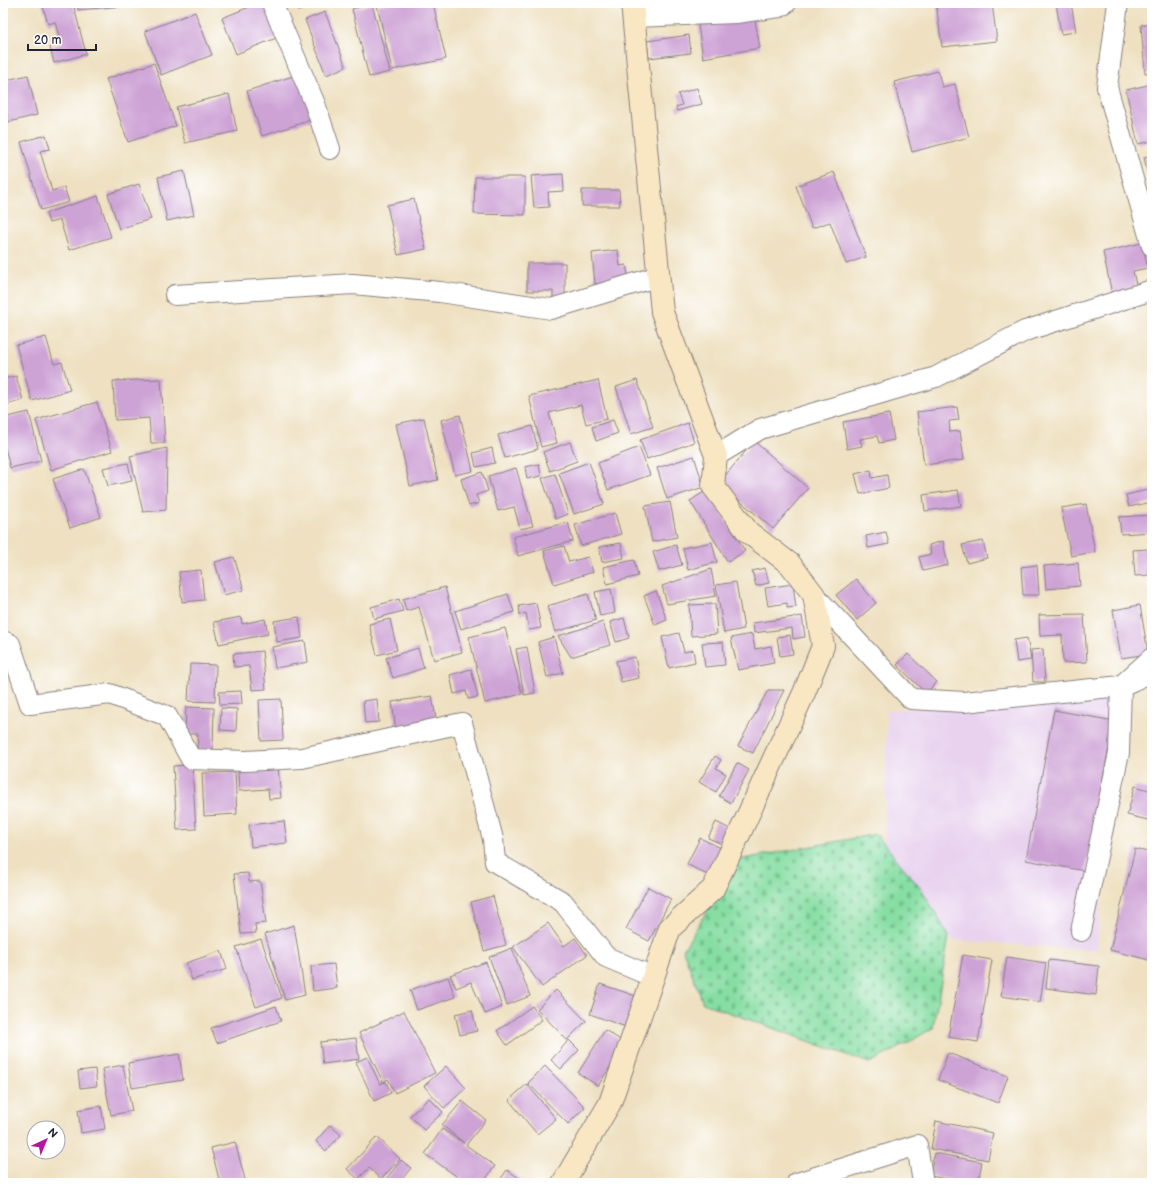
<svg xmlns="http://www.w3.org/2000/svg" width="1155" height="1186" viewBox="0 0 1155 1186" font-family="'Balsamiq Sans',sans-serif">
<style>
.built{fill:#e8d2ee}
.cemetery{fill:url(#cemetery-stones);stroke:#54806f}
.building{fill:#cda2d5}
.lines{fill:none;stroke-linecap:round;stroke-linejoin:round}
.street-casing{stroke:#88817e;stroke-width:22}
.secondary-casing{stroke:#88817e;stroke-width:24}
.street{stroke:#fff;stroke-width:20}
.secondary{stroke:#f9e7c3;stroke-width:22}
</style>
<defs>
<pattern id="cemetery-stones" width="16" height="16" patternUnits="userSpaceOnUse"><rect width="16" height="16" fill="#86dea3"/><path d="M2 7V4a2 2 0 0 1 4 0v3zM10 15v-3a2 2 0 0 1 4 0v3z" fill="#73be8d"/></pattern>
</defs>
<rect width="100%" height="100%" fill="#fff"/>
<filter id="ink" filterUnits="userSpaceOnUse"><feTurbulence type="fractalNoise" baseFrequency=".025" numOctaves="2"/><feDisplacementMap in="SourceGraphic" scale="8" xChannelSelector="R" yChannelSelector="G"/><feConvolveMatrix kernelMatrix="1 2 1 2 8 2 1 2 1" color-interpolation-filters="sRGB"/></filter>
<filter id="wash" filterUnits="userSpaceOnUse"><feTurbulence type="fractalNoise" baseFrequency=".012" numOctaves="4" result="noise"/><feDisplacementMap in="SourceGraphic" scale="16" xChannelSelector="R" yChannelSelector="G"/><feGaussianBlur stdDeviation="0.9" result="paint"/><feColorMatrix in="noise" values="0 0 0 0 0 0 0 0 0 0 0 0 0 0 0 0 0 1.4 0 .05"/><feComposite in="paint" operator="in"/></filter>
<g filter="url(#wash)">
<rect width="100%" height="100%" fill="#eee0c0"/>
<!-- built -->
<path class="built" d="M1117 696 1097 950 953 940 884 853 887 710Z"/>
<!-- cemetery -->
<path class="cemetery" d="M876 834 922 890 949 936 933 1028 895 1050 869 1063 703 1003 683 950 738 860Z"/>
<g id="blocks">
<!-- building -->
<g class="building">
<path d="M42 3H73L86 54 54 63 50 47 61 44 55 22 48 24Z"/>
<path d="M77 3H125V6L78 10Z"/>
<path d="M259 3H271L284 35 236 54 222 18Z"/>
<path d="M295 3H310L312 6 298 11Z"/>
<path d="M388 3H433L446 59 392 70 377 5Z"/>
<path d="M936 3H992L997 41 942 47Z"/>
<path d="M1056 3H1071L1076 32 1061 34Z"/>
<path d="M372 4 390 72 369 77 352 9Z"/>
<path d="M195 12 212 55 161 75 145 31Z"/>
<path d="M325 12 346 67 326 75 305 20Z"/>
<path d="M754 15 760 48 703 58 698 25Z"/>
<path d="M1141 25H1152V72L1145 73Z"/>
<path d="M689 35 691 53 649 58 647 41Z"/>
<path d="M154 63 176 126 128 142 106 79Z"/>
<path d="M938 71 942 87 955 84 969 137 912 152 894 82Z"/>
<path d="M299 74 314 119 262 136 247 91Z"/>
<path d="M28 75 37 115 9 122 3 97V81Z"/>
<path d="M1152 84V141L1138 144 1126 90Z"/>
<path d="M697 88 702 104 677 111 676 107 682 105 678 94Z"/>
<path d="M229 94 237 131 185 143 176 107Z"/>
<path d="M46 135 50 149 40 151 52 191 64 187 69 202 41 210 21 142Z"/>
<path d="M1152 155V176L1148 177 1144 157Z"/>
<path d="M184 171 194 215 167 221 158 177Z"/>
<path d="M834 172 866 257 846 264 830 222 812 228 796 186Z"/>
<path d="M563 174 564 191 548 192 549 207 534 208 531 176Z"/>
<path d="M475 177H525V215L474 214Z"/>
<path d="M139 184 151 219 119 229 108 194Z"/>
<path d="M582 190H619L620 206H582Z"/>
<path d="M98 196 111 237 69 250 60 220 49 223 46 213Z"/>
<path d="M414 199 426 249 398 255 387 205Z"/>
<path d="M1142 243 1148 268 1133 271 1137 289 1112 294 1103 252Z"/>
<path d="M618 250 620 266 626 265 629 280 595 284 592 253Z"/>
<path d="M527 263H565V303H553V291H527Z"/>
<path d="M46 337 54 364 62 362 70 390 32 401 16 345Z"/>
<path d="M16 376 23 400 3 406V379Z"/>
<path d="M161 379 165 443H151L149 418 115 420 113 381Z"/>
<path d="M598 380 607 419 586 424 581 405 549 413 557 443 541 447 529 396Z"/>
<path d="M637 380 653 427 631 434 616 387Z"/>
<path d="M97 402 112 451 51 470 36 420Z"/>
<path d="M957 407 959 420 949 421 950 432 960 431 964 460 924 465 917 412Z"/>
<path d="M29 412 41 461 10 468 3 439V418Z"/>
<path d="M889 414 894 440 879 443 877 436 860 439 862 446 847 449 843 422Z"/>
<path d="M460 415 473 471 455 475 441 420Z"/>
<path d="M424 418 438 480 410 486 396 424Z"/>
<path d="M613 420 618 433 596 441 592 427Z"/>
<path d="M688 423 694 442 647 459 640 440Z"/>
<path d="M532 426 538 449 505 458 498 435Z"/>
<path d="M754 441 808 488 773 529 719 483Z"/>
<path d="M570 442 577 461 550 471 543 452Z"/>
<path d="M639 447 650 475 608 490 598 463Z"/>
<path d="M167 448 166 510 143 512 130 456Z"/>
<path d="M492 448 495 463 476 467 473 453Z"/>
<path d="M694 456 704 487 667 499 657 468Z"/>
<path d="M589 462 604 504 574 514 559 473Z"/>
<path d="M128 463 132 481 108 486 103 468Z"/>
<path d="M539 464 541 476 527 479 525 467Z"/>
<path d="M516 468 533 526 520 529 514 507 498 511 488 476Z"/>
<path d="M84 469 101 517 70 528 53 479Z"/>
<path d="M871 470 872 478 887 475 889 488 860 494 855 474Z"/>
<path d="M482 472 488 491 476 495 479 503 469 506 461 479Z"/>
<path d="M555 474 568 514 556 519 542 478Z"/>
<path d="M1152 489V502L1129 507 1126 495Z"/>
<path d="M707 490 745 551 728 562 690 501Z"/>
<path d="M958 490 961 506 925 511 923 495Z"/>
<path d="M670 502 677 537 652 542 645 506Z"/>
<path d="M1086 504 1095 552 1071 556 1061 508Z"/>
<path d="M615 513 621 534 581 546 575 525Z"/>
<path d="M1152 515V532L1121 534 1119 517Z"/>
<path d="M568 522 573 541 518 556 513 537Z"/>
<path d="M886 532 889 544 868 548 866 536Z"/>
<path d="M943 541 948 565 923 571 919 557 931 554 929 545Z"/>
<path d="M983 541 987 558 967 563 962 545Z"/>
<path d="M712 542 717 562 688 570 683 548Z"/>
<path d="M621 543 624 558 602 562 599 547Z"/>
<path d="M676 545 682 565 659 571 653 552Z"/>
<path d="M564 546 569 562 588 557 593 572 554 584 544 551Z"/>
<path d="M1148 549 1149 575 1135 576 1133 550Z"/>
<path d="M234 557 244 590 224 595 215 562Z"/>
<path d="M634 560 638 576 607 584 603 567Z"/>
<path d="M1078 563 1080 586 1046 589 1044 566Z"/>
<path d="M1037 565 1039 595H1023L1021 567Z"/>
<path d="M765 568 769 583 756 586 752 571Z"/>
<path d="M711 569 716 596 667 604 662 586Z"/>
<path d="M201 570 204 600 182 602 179 572Z"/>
<path d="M856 579 876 603 857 620 836 595Z"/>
<path d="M736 582 744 629 724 633 716 585Z"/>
<path d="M793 584 796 607 787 608V603L768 606 765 588Z"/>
<path d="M445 587 462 652 434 660 419 607 406 611 403 599Z"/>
<path d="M611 589 615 613 600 616 595 592Z"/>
<path d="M656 591 667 620 655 625 644 596Z"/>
<path d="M508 594 514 612 461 629 455 611Z"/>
<path d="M588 594 596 620 555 632 547 606Z"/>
<path d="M399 599 403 611 374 619 371 607Z"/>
<path d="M536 603 541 628 529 630 526 613 520 615 519 606Z"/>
<path d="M715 604 717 634 691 636 689 605Z"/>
<path d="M1140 605 1148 654 1121 658 1113 610Z"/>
<path d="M1084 614 1087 662 1063 663 1062 635 1040 636 1039 615Z"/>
<path d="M802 616 805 637 793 639 792 628 754 633 753 623Z"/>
<path d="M241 617 242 624 265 619 268 634 219 644 214 622Z"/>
<path d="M299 617 302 638 277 642 274 621Z"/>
<path d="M624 618 629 638 616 642 610 622Z"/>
<path d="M390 619 397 650 377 655 369 624Z"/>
<path d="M603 622 610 645 571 657 558 636Z"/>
<path d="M505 628 522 694 485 703 469 637Z"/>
<path d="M679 633 684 652 693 650 695 662 669 668 662 637Z"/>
<path d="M752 634 755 649 771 646 774 663 738 670 731 638Z"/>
<path d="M790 635 793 654 780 656 777 637Z"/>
<path d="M554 637 563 673 547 677 538 642Z"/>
<path d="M1027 638 1031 660 1017 662 1014 640Z"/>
<path d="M305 641 308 662 275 668 272 647Z"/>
<path d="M723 642 725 665 705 667 702 643Z"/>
<path d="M527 647 535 693 524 695 516 649Z"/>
<path d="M418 648 424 668 393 678 386 658Z"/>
<path d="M1043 649 1045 682H1033L1031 650Z"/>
<path d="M262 651 266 689 252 690 249 666 234 667 233 654Z"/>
<path d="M908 654 937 682 926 693 897 665Z"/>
<path d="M635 657 639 678 621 682 616 661Z"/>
<path d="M190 664 216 665 215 702 188 701Z"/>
<path d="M471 669 478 697 468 699 466 691 454 694 450 675Z"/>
<path d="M768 690H784L753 753 738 746Z"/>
<path d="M241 691 242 704 220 705 219 692Z"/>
<path d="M432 696 437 724 396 731 392 702Z"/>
<path d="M281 699 283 740 261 741 259 700Z"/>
<path d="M377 699 379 722 365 723 363 701Z"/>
<path d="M186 707 214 708 213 750 197 749 198 734H185Z"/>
<path d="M221 708 237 709 236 731 220 730Z"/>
<path d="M1054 710 1114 721 1085 871 1026 860Z"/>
<path d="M715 756 721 760 716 768 726 774 716 792 699 782Z"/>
<path d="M1152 759V770L1149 769Z"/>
<path d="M737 763 749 770 731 803 719 796Z"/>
<path d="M192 765 196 829 177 830 173 766Z"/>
<path d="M278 767 281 798 269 799 268 789 239 791 238 771Z"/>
<path d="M235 772 237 814 204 816 202 773Z"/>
<path d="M1135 786 1152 791V821L1127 815Z"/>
<path d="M284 821 287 843 251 847 249 825Z"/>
<path d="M716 822 730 829 722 844 708 838Z"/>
<path d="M700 838 721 848 707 875 687 864Z"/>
<path d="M1135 849 1152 853V947L1149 960 1110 950Z"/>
<path d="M248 873 249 882 260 881 266 923 255 924 256 933 241 934 234 874Z"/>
<path d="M648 887 671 899 649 941 626 929Z"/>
<path d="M493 896 506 945 484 951 471 902Z"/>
<path d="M548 923 564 946 575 938 587 955 542 987 513 947Z"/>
<path d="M294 925 305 995 285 1000 265 934Z"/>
<path d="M261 939 282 998 256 1007 236 947Z"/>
<path d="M512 948 530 996 507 1005 489 957Z"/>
<path d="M221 951 227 969 192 980 186 963Z"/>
<path d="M963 955 992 960 978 1042 948 1037Z"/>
<path d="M1007 957 1046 963 1040 1002 1001 996Z"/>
<path d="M1049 960 1099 966 1096 995 1046 988Z"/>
<path d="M486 962 502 1007 485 1014 471 982 456 988 450 975Z"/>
<path d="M334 964 337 988 313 991 311 966Z"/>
<path d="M448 977 455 997 417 1010 410 990Z"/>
<path d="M600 984 645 999 634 1030 590 1014Z"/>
<path d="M556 990 586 1021 567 1040 537 1009Z"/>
<path d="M276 1006 281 1021 217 1043 211 1028Z"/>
<path d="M532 1006 542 1020 507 1045 497 1031Z"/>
<path d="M472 1010 477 1031 460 1035 455 1014Z"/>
<path d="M404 1011 435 1073 395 1093 388 1079 383 1082 359 1033Z"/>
<path d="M605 1030 625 1043 598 1086 578 1073Z"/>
<path d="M356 1038 359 1059 323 1064 320 1042Z"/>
<path d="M569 1040 579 1050 561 1069 551 1060Z"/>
<path d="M948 1053 1008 1076 998 1103 938 1080Z"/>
<path d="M179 1054 183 1080 132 1088 128 1063Z"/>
<path d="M367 1057 380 1084 386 1082 391 1093 374 1101 356 1062Z"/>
<path d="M123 1065 132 1111 111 1115 102 1069Z"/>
<path d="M446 1066 466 1088 444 1108 424 1086Z"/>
<path d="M545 1066 585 1107 568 1124 528 1083Z"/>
<path d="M95 1069 97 1086 80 1088 78 1071Z"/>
<path d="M527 1084 556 1119 537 1134 509 1100Z"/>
<path d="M429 1098 443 1112 424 1130 410 1116Z"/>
<path d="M462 1101 486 1120 466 1145 495 1166 483 1183H466L425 1154 442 1129 464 1143 442 1125Z"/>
<path d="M101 1106 105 1129 81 1133 78 1110Z"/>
<path d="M936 1121 993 1133 988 1160 931 1149Z"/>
<path d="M330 1125 341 1135 326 1151 316 1141Z"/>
<path d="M377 1137 400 1159 381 1179 369 1168 358 1179 347 1169Z"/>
<path d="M235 1142 246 1183H220L211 1148Z"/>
<path d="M934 1153 982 1162 978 1183H951L952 1180 930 1176Z"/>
<path d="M401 1160 411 1168 399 1183H383Z"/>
<path d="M507 1170 527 1183H498Z"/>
</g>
</g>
</g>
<g filter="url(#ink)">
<use href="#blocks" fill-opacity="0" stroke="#88817e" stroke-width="1"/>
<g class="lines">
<defs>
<g id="street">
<path d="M272 3 315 104 330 149"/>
<path d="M1118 3 1107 87 1152 246"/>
<path d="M634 17 736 13 780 7 786 3"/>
<path d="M175 295 353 284 440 292 551 309 659 276"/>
<path d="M716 456 760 429 936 377 1025 331 1152 290"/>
<path d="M814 595 911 699 964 702 1121 686 1152 672"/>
<path d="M3 641 10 644 30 704 110 694 167 716 191 759 245 761 302 758 462 723 493 839 495 862 563 902 606 957 653 977"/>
<path d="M1081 931 1119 753 1121 686 1152 658"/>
<path d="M797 1183 917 1145 923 1183"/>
</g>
<path id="secondary" d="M563 1183 610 1103 670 928 713 889 743 826 804 693 823 646 814 595 790 564 748 532 713 486 716 456 662 312 632 3"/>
</defs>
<!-- street casing -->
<use href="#street" class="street-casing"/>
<!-- secondary casing -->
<use href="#secondary" class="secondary-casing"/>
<!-- street -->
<use href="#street" class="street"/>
<!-- secondary -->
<use href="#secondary" class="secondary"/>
</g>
</g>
<!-- margin -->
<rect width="1155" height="1186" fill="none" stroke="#fff" stroke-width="16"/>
<!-- north arrow -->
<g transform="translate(46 1140) rotate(44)"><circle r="19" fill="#ffffff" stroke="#a7a7b1"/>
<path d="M0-3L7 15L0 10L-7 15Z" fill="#b5179e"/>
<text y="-6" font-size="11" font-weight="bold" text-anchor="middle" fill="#22223b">N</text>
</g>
<!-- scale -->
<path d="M28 44v6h68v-6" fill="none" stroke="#22223b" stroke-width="2"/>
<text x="34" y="44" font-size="12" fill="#22223b" stroke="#ffffff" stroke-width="3" paint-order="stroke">20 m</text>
</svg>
